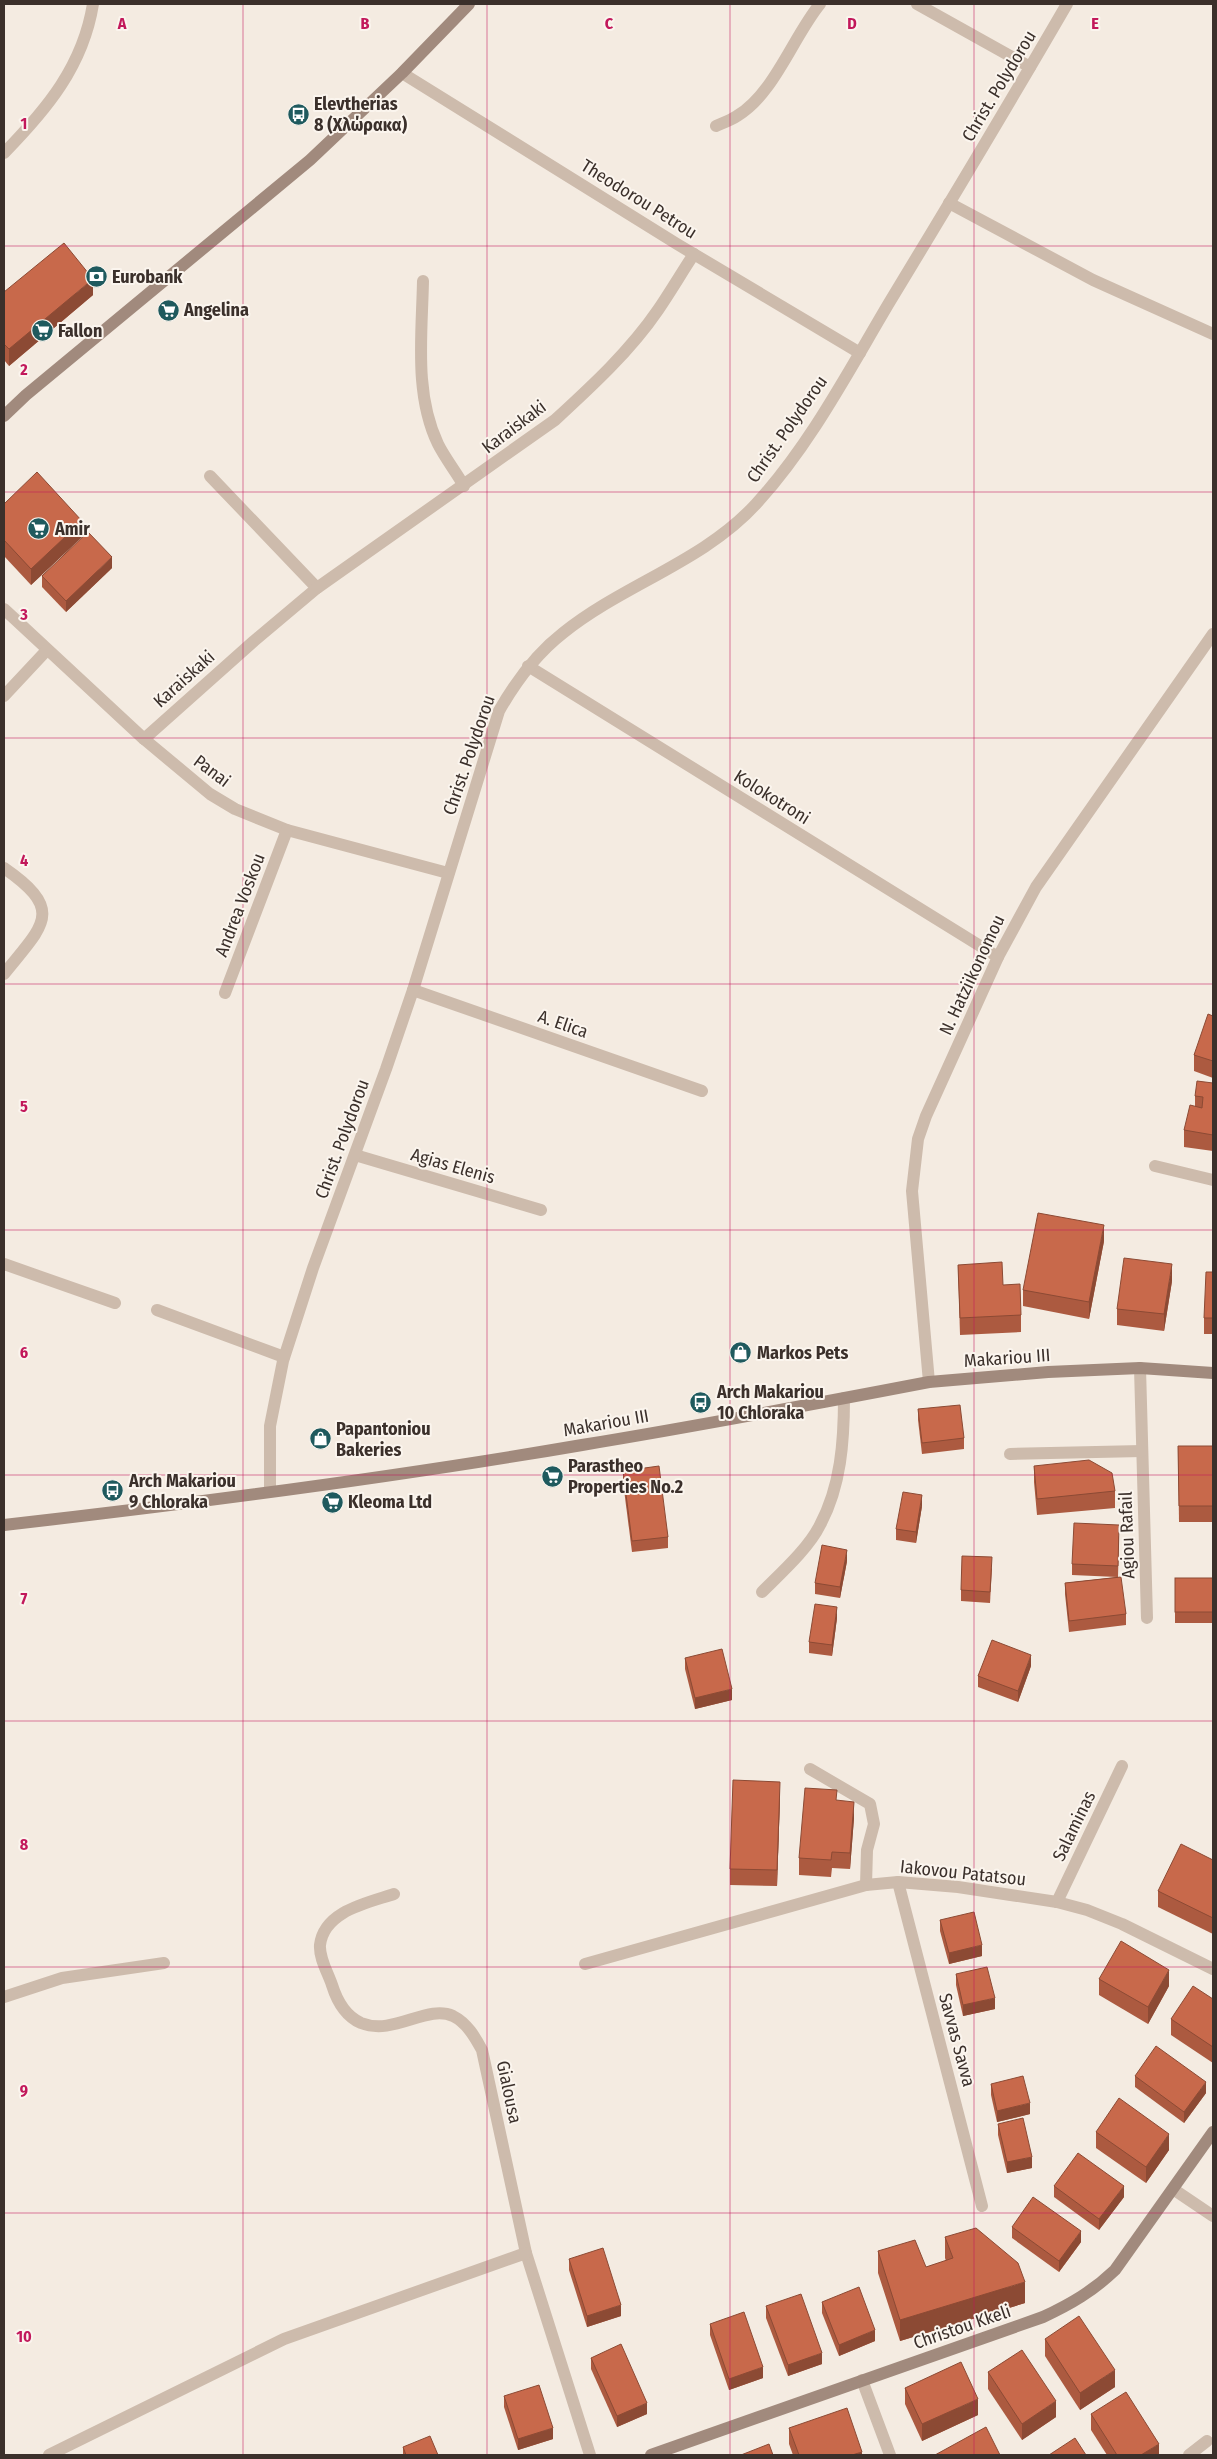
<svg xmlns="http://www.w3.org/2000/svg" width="1217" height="2459" viewBox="0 0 1217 2459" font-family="'Fira Sans Condensed',sans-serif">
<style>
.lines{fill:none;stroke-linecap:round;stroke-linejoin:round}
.street{stroke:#cdbbac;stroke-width:12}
.secondary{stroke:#a18a7d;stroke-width:12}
.wall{fill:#ac5a40}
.shaded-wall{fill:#8c4a34}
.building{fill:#c8694b;stroke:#8c4a34}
.grid{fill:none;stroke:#c2185b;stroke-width:1;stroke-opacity:0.55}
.labels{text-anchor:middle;stroke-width:4;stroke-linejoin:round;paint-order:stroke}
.street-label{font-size:18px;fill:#3b302b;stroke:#fbf5ee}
.poi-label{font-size:18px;font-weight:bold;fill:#3b302b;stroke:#fbf5ee;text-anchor:start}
.grid-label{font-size:16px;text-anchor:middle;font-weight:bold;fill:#c2185b;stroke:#fbf5ee;stroke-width:4;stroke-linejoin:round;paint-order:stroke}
</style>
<rect width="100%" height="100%" fill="#f4ebe1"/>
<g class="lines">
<!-- street -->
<g class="street">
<path d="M917 4 1030 67"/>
<path d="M402 73 677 244 860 353"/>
<path d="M716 126C723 123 731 120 737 116 774 94 793 37 820 4"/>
<path d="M4 153C47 109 83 66 93 4"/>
<path d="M949 203 1093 280 1213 334"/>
<path d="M423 281C422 334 414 394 438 444 445 458 456 472 464 486"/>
<path d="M210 476 317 588"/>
<path d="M4 609 144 739 210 794 235 809 287 830 448 873"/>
<path d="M528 666 998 957"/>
<path d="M4 696 47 650"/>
<path d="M144 739 254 641 317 588 555 420C592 386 630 351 658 310 671 291 682 272 694 254"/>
<path d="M4 868C66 911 43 925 4 974"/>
<path d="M413 990 702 1091"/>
<path d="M225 993 287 830"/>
<path d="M355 1155 541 1210"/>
<path d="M1155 1166 1213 1180"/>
<path d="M4 1264 115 1303"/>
<path d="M157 1310 284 1357"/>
<path d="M1140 1368 1147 1618"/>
<path d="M929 1382 912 1191 918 1139 926 1116 998 957 1036 887 1213 634"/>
<path d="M1010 1454 1142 1451"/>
<path d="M270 1491V1426L283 1361 313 1268 386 1069 413 990 499 711C516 681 536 654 563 633 624 584 703 562 756 504 810 445 848 372 889 303 949 204 1009 104 1067 4"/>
<path d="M762 1592C780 1574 809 1548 820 1525 841 1486 844 1441 844 1398"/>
<path d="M810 1769 870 1804 874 1824 867 1850 866 1885"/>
<path d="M898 1882 982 2206"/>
<path d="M394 1894C367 1903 324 1911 320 1945 319 1958 328 1973 332 1985 337 2001 345 2016 361 2023 394 2036 427 2004 453 2016 467 2023 475 2037 482 2050L526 2253 590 2455"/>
<path d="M1057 1902 1122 1766"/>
<path d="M585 1964 866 1885 898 1882 958 1887 1057 1902 1087 1910 1122 1924 1213 1969"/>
<path d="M4 1997 62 1978 164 1963"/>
<path d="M1173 2189 1213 2216"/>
<path d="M862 2380 890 2455"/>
<path d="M49 2455 284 2339 526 2253"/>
<path d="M1189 2455 1207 2441"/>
</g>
<!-- secondary -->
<g class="secondary">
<path d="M4 416 26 395 310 160 402 73 469 4"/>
<path d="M4 1525C197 1503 390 1478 582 1445 698 1426 814 1404 929 1382L1048 1372 1140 1368 1213 1373"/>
<path d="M651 2455 1043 2317C1071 2304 1093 2291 1115 2270L1213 2132"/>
</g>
</g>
<!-- wall -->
<g class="wall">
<path d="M4 292 93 295 9 366 4 360Z"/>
<path d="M4 504 82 537 31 585 4 556Z"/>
<path d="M112 568 66 612 42 587V576Z"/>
<path d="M1213 1016V1078L1194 1071V1055Z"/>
<path d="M1213 1083V1151L1184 1147V1130L1195 1106V1096Z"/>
<path d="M1104 1241 1089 1319 1023 1306V1290Z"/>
<path d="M958 1265 1003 1285 1021 1315V1332L960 1335Z"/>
<path d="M1213 1272V1334H1204V1318Z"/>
<path d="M1172 1281 1164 1331 1117 1325V1309Z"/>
<path d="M918 1409 964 1438V1449L922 1454 918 1420Z"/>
<path d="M1178 1446H1213V1522H1179Z"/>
<path d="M1034 1466 1115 1491V1508L1037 1515 1034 1482Z"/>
<path d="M623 1471 668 1537V1548L632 1552 623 1482Z"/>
<path d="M922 1506 916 1543 896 1540V1529Z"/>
<path d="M1119 1536 1118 1577 1126 1614V1625L1069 1632 1065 1594V1583L1117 1577 1072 1575V1564Z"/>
<path d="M847 1561 840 1598 815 1594V1583Z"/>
<path d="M992 1568 990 1603 961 1601V1590Z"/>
<rect x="1175" y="1578" width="38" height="45"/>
<path d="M837 1618 832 1656 809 1653V1642Z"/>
<path d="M685 1658 732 1700 695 1709 685 1669Z"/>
<path d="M1031 1666 1018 1702 978 1687V1676Z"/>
<path d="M780 1798 777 1886 730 1885V1869Z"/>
<path d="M837 1801 854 1818 850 1869 832 1868 831 1877 799 1875V1858Z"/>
<path d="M1213 1860V1934L1158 1907V1891Z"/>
<path d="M940 1920 982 1956 949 1964 940 1931Z"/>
<path d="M956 1974 995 2009 963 2016 956 1985Z"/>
<path d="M1099 1979 1169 1986 1148 2024 1099 1995Z"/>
<path d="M1213 1999V2063L1171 2035V2019Z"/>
<path d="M1135 2076 1206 2093 1184 2123 1135 2087Z"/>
<path d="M991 2084 1030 2114 997 2122 991 2095Z"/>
<path d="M998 2124 1032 2168 1007 2173 998 2135Z"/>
<path d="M1096 2132 1169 2150 1146 2183 1096 2148Z"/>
<path d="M1054 2186 1124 2197 1099 2230 1054 2197Z"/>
<path d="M1012 2227 1081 2242 1059 2272 1012 2238Z"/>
<path d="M945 2237 1025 2303 900 2341 878 2273V2251L926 2267 946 2261 945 2258Z"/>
<path d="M569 2259 621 2316 587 2327 569 2270Z"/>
<path d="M822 2302 875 2341 839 2356 822 2313Z"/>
<path d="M766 2306 822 2364 788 2376 766 2318Z"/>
<path d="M710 2324 763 2378 729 2390 710 2335Z"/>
<path d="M1045 2339 1115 2387 1080 2410 1045 2356Z"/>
<path d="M591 2358 647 2414 617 2427 591 2369Z"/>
<path d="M988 2372 1056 2417 1022 2440 988 2389Z"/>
<path d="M905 2388 978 2415 922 2441 905 2404Z"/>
<path d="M504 2396 553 2439 518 2450 504 2407Z"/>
<path d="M1091 2414 1159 2455H1107L1091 2430Z"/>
<path d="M789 2428 862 2455H793L789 2444Z"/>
<path d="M403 2447 438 2455H403Z"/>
</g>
<!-- shaded-wall -->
<g class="shaded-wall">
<path d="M93 279V295L9 366V349Z"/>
<path d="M82 521V537L31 585V569Z"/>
<path d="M112 557V568L66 612V601Z"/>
<path d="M1104 1225V1241L1089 1319V1302Z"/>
<path d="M1172 1264V1281L1164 1331V1314Z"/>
<path d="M922 1495V1506L916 1543V1532Z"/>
<path d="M847 1550V1561L840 1598V1587Z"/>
<path d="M837 1607V1618L832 1656V1645Z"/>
<path d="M1031 1655V1666L1018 1702V1691Z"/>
<path d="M732 1689V1700L695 1709V1698Z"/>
<path d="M780 1782V1798L777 1886V1870Z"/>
<path d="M854 1802V1818L850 1869V1853Z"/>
<path d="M982 1945V1956L949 1964V1953Z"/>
<path d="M1169 1970V1986L1148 2024V2007Z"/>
<path d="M995 1998V2009L963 2016V2005Z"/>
<path d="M1206 2082V2093L1184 2123V2112Z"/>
<path d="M1030 2103V2114L997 2122V2111Z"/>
<path d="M1169 2134V2150L1146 2183V2167Z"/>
<path d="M1032 2157V2168L1007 2173V2162Z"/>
<path d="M1124 2186V2197L1099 2230V2219Z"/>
<path d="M1081 2231V2242L1059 2272V2261Z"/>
<path d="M1025 2282V2303L900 2341V2320Z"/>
<path d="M621 2305V2316L587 2327V2316Z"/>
<path d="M875 2330V2341L839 2356V2345Z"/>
<path d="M822 2353V2364L788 2376V2365Z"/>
<path d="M763 2367V2378L729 2390V2379Z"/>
<path d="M1115 2370V2387L1080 2410V2393Z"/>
<path d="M978 2399V2415L922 2441V2424Z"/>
<path d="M1056 2401V2417L1022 2440V2424Z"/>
<path d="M647 2403V2414L617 2427V2416Z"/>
<path d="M553 2428V2439L518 2450V2439Z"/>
<path d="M1159 2444V2455H1141Z"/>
<path d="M862 2452V2455H852Z"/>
</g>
<!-- building -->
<g class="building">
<path d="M64 243 93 279 9 349 4 344V292Z"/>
<path d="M37 472 82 521 31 569 4 540V504Z"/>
<path d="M88 532 112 557 66 601 42 576Z"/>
<path d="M1208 1014 1213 1016V1061L1194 1055Z"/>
<path d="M1197 1081 1213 1083V1135L1184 1130 1190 1105 1202 1108 1203 1097 1195 1096Z"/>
<path d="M1038 1213 1104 1225 1089 1302 1023 1290Z"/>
<path d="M1124 1258 1172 1264 1164 1314 1117 1309Z"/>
<path d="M1002 1262 1003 1285 1020 1284 1021 1315 960 1318 958 1265Z"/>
<path d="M1206 1272H1213V1318H1204Z"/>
<path d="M960 1405 964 1438 922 1443 918 1409Z"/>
<path d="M1178 1446H1213V1506H1179Z"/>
<path d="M1089 1460 1112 1473 1115 1491 1037 1499 1034 1466Z"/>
<path d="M659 1466 668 1537 632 1541 623 1471Z"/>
<path d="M903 1492 922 1495 916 1532 896 1529Z"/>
<path d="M1074 1523 1119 1525 1118 1566 1072 1564Z"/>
<path d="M822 1545 847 1550 840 1587 815 1583Z"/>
<path d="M962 1556 992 1557 990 1592 961 1590Z"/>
<path d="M1121 1577 1126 1614 1069 1621 1065 1583Z"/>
<rect x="1175" y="1578" width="38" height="34"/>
<path d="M815 1604 837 1607 832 1645 809 1642Z"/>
<path d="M992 1640 1031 1655 1018 1691 978 1676Z"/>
<path d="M722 1649 732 1689 695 1698 685 1658Z"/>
<path d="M733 1780 780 1782 777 1870 730 1869Z"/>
<path d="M805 1788 837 1790 836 1800 854 1802 850 1853 832 1852 831 1860 799 1858Z"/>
<path d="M1181 1844 1213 1860V1918L1158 1891Z"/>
<path d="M974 1912 982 1945 949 1953 940 1920Z"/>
<path d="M1121 1941 1169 1970 1148 2007 1099 1979Z"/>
<path d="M987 1967 995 1998 963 2005 956 1974Z"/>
<path d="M1193 1986 1213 1999V2047L1171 2019Z"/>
<path d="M1156 2046 1206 2082 1184 2112 1135 2076Z"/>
<path d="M1023 2076 1030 2103 997 2111 991 2084Z"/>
<path d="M1119 2098 1169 2134 1146 2167 1096 2132Z"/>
<path d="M1023 2118 1032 2157 1007 2162 998 2124Z"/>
<path d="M1078 2153 1124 2186 1099 2219 1054 2186Z"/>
<path d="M1033 2197 1081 2231 1059 2261 1012 2227Z"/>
<path d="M976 2228 1018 2263 1025 2282 900 2320 878 2251 915 2240 926 2267 953 2258 945 2237Z"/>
<path d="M603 2248 621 2305 587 2316 569 2259Z"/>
<path d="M859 2287 875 2330 839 2345 822 2302Z"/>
<path d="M801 2294 822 2353 788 2365 766 2306Z"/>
<path d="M744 2312 763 2367 729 2379 710 2324Z"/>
<path d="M1079 2316 1115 2370 1080 2393 1045 2339Z"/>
<path d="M621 2344 647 2403 617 2416 591 2358Z"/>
<path d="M1022 2350 1056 2401 1022 2424 988 2372Z"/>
<path d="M961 2362 978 2399 922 2424 905 2388Z"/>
<path d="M539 2385 553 2428 518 2439 504 2396Z"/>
<path d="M1126 2392 1159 2444 1141 2455H1117L1091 2414Z"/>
<path d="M847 2408 862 2452 852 2455H799L789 2428Z"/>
<path d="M986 2427 1000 2455H935Z"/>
<path d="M430 2436 438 2455H406L403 2447Z"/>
<path d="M1075 2438 1086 2455H1049Z"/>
<path d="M769 2444 773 2455H741Z"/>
</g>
<!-- grid -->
<path class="grid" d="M243 4V2455M487 4V2455M730 4V2455M974 4V2455M4 246H1213M4 492H1213M4 738H1213M4 984H1213M4 1230H1213M4 1475H1213M4 1721H1213M4 1967H1213M4 2213H1213"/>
<!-- icons -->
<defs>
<symbol id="bus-disc" viewBox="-11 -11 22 22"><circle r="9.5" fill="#1f5a5e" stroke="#fbf5ee"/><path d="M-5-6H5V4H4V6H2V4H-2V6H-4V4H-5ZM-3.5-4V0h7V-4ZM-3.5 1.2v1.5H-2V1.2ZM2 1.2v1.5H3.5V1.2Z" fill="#fff"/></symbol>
<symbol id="bank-disc" viewBox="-11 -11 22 22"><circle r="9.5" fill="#1f5a5e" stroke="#fbf5ee"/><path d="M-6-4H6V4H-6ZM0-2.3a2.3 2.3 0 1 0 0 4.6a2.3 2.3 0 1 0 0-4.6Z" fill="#fff"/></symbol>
<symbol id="supermarket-disc" viewBox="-11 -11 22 22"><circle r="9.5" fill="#1f5a5e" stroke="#fbf5ee"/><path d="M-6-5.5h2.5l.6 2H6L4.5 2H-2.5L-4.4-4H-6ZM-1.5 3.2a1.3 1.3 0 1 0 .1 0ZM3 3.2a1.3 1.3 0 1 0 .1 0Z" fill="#fff"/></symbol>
<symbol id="shop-disc" viewBox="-11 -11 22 22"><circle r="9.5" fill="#1f5a5e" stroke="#fbf5ee"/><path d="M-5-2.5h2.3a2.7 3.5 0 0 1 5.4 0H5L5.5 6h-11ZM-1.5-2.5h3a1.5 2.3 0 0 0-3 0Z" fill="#fff"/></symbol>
</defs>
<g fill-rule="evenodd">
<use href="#bus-disc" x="286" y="102" width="25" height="25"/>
<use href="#bank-disc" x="84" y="264" width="25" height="25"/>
<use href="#supermarket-disc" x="156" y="298" width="25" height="25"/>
<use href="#supermarket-disc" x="30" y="318" width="25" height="25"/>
<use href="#supermarket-disc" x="26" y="516" width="25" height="25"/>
<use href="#shop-disc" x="728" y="1340" width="25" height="25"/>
<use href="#bus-disc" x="688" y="1390" width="25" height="25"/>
<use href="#shop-disc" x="308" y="1426" width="25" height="25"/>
<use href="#supermarket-disc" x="540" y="1464" width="25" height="25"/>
<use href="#bus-disc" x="100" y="1478" width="25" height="25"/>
<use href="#supermarket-disc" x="320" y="1490" width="25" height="25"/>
</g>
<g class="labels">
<!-- street labels -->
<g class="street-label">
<text transform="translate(999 86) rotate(-59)" y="6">Christ. Polydorou</text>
<text transform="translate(639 199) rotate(32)" y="6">Theodorou Petrou</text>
<text transform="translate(514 427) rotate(-37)" y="6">Karaiskaki</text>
<text transform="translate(787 429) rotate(-55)" y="6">Christ. Polydorou</text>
<text transform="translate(184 679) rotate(-42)" y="6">Karaiskaki</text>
<text transform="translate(469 755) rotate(-71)" y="6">Christ. Polydorou</text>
<text transform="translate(212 771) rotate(37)" y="6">Panai</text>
<text transform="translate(772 797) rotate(32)" y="6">Kolokotroni</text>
<text transform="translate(240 905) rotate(-69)" y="6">Andrea Voskou</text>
<text transform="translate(972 975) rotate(-65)" y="6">N. Hatziikonomou</text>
<text transform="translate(563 1024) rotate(19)" y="6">A. Elica</text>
<text transform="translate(342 1139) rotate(-70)" y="6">Christ. Polydorou</text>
<text transform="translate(453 1166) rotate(16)" y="6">Agias Elenis</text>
<text transform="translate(1007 1358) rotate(-4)" y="6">Makariou III</text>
<text transform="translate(606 1423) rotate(-10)" y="6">Makariou III</text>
<text transform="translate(1127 1535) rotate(-92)" y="6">Agiou Rafail</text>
<text transform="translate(1074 1826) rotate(-64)" y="6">Salaminas</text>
<text transform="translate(963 1873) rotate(6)" y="6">Iakovou Patatsou</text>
<text transform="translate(957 2040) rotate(75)" y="6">Savvas Savva</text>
<text transform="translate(509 2092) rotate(78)" y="6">Gialousa</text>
<text transform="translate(962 2327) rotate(-19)" y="6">Christou Kkeli</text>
</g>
<!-- poi labels -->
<g class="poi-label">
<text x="314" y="110">Elevtherias<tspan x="314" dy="21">8 (Χλώρακα)</tspan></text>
<text x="112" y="283">Eurobank</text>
<text x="184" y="316">Angelina</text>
<text x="58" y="337">Fallon</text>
<text x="55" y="535">Amir</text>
<text x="757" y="1359">Markos Pets</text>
<text x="717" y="1398">Arch Makariou<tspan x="717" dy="21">10 Chloraka</tspan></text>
<text x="336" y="1435">Papantoniou<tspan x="336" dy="21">Bakeries</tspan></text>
<text x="568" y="1472">Parastheo<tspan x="568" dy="21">Properties No.2</tspan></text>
<text x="129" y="1487">Arch Makariou<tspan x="129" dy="21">9 Chloraka</tspan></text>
<text x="348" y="1508">Kleoma Ltd</text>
</g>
</g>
<g class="grid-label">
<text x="122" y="29">A</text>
<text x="365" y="29">B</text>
<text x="609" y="29">C</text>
<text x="852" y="29">D</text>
<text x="1095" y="29">E</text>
<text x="24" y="129">1</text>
<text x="24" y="375">2</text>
<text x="24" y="620">3</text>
<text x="24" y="866">4</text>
<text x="24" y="1112">5</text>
<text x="24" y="1358">6</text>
<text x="24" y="1604">7</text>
<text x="24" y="1850">8</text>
<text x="24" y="2096">9</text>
<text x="24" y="2342">10</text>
</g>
<!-- border -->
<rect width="1217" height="2459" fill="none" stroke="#3b302b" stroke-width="10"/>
</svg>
